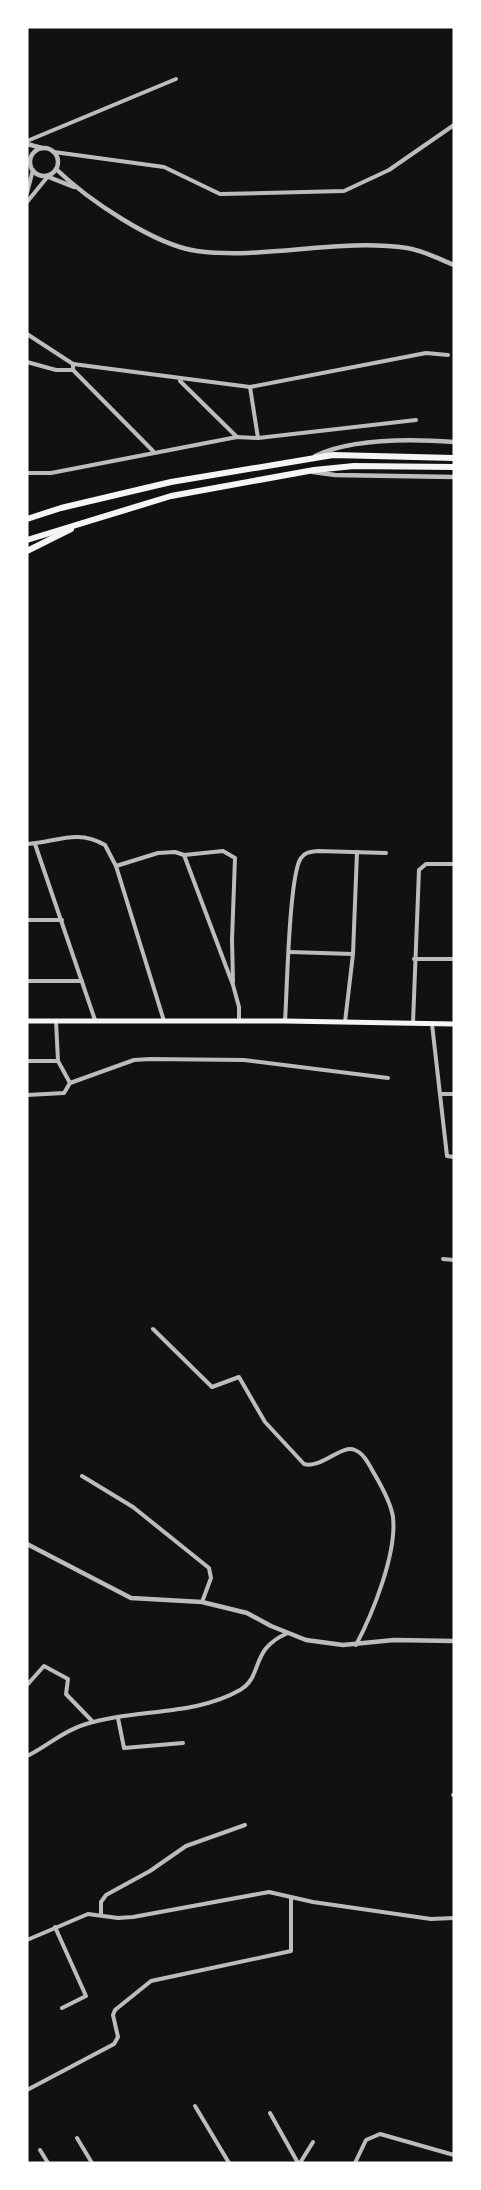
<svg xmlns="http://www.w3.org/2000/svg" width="481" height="2190" viewBox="0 0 481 2190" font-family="Ubuntu,sans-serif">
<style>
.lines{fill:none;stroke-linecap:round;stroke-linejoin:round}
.minor{stroke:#bcbcbc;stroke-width:4}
.tertiary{stroke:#bcbcbc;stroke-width:4.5}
.secondary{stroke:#f5f5f5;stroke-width:5}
.trunk{stroke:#f5f5f5;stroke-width:6}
</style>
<rect width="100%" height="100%" fill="#111"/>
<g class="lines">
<!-- minor -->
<g class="minor">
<path d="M27 141 176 79"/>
<path d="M54 152 164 167 220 194 344 191 389 170 454 125"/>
<path d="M27 193 33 170"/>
<path d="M27 202 49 175"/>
<path d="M27 334 73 364V370L153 451"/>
<path d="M27 362 56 370H73"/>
<path d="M73 364 250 387 426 353 448 355"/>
<path d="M180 381 237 437"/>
<path d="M250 387 258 438"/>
<path d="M27 473H51L237 437 258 438 416 420"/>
<path d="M27 844C55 843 76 828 105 845L116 866"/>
<path d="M35 844 95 1020"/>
<path d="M184 855 223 851 235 858 232 940 233 982"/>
<path d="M27 920H62"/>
<path d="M290 952 353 954"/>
<path d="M414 959H454"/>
<path d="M27 981H82"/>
<path d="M56 1021 58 1061 70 1083"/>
<path d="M164 1021 116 866 158 853 175 852 184 855 233 985 239 1007V1021"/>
<path d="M285 1021C287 994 289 874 301 858 305 852 311 852 318 851L386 853"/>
<path d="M345 1022 353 954 357 852"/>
<path d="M413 1023 419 870 426 864H454"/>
<path d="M432 1024 447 1156 454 1157"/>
<path d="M27 1061H58"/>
<path d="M440 1094H454"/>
<path d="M27 1095 64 1093 70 1083 134 1060 150 1059 244 1060 388 1078"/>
<path d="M443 1259 454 1260"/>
<path d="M153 1329 212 1387 239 1377 265 1422 304 1464C322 1469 341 1444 355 1450 365 1454 370 1467 375 1475 382 1487 391 1504 393 1517 397 1553 373 1613 356 1645"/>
<path d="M82 1476 133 1507 209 1568 211 1578 202 1602"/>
<path d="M27 1685 44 1666 68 1679 66 1694 93 1722"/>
<path d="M118 1718 124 1748 183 1743"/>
<path d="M27 1756C46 1747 63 1731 83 1725 133 1708 193 1717 240 1690 264 1676 249 1649 288 1633"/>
<path d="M453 1795H454"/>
<path d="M101 1915V1902L106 1895 150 1871 186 1846 245 1825"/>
<path d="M55 1927 86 1996 62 2008"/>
<path d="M27 1940 88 1914 118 1918 133 1917 269 1892 313 1902 431 1919 454 1918"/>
<path d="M27 2090 114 2044 118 2037 113 2015 115 2010 151 1981 291 1951V1898"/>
<path d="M195 2106 229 2163"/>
<path d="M270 2113 298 2163"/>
<path d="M77 2138 92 2163"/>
<path d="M40 2150 48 2163"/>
<path d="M300 2163 313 2142"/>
<path d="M355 2163 366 2140 380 2134 454 2155"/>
</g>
<!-- tertiary -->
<g class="tertiary">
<path d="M27 144 42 148"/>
<circle cx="44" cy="162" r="14"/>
<path d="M56 169C87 199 154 245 197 251 265 260 337 238 407 248 422 250 439 259 454 265"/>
<path d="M46 176 74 187"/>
<path d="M315 456C353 438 412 439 454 442"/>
<path d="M313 472 335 475 454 477"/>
<path d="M27 1544 131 1598 202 1602 247 1613 271 1626 306 1640 343 1645 394 1640 454 1641"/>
</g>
<!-- secondary -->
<path class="secondary" d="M27 1021H285L454 1024"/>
<!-- trunk -->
<g class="trunk">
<path d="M27 519 61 508 171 482 333 455 454 458"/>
<path d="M27 540 171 496 314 470 354 466 454 467"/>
<path d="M27 551 71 529"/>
</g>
</g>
<!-- border -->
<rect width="481" height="2190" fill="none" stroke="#ffffff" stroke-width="57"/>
</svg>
